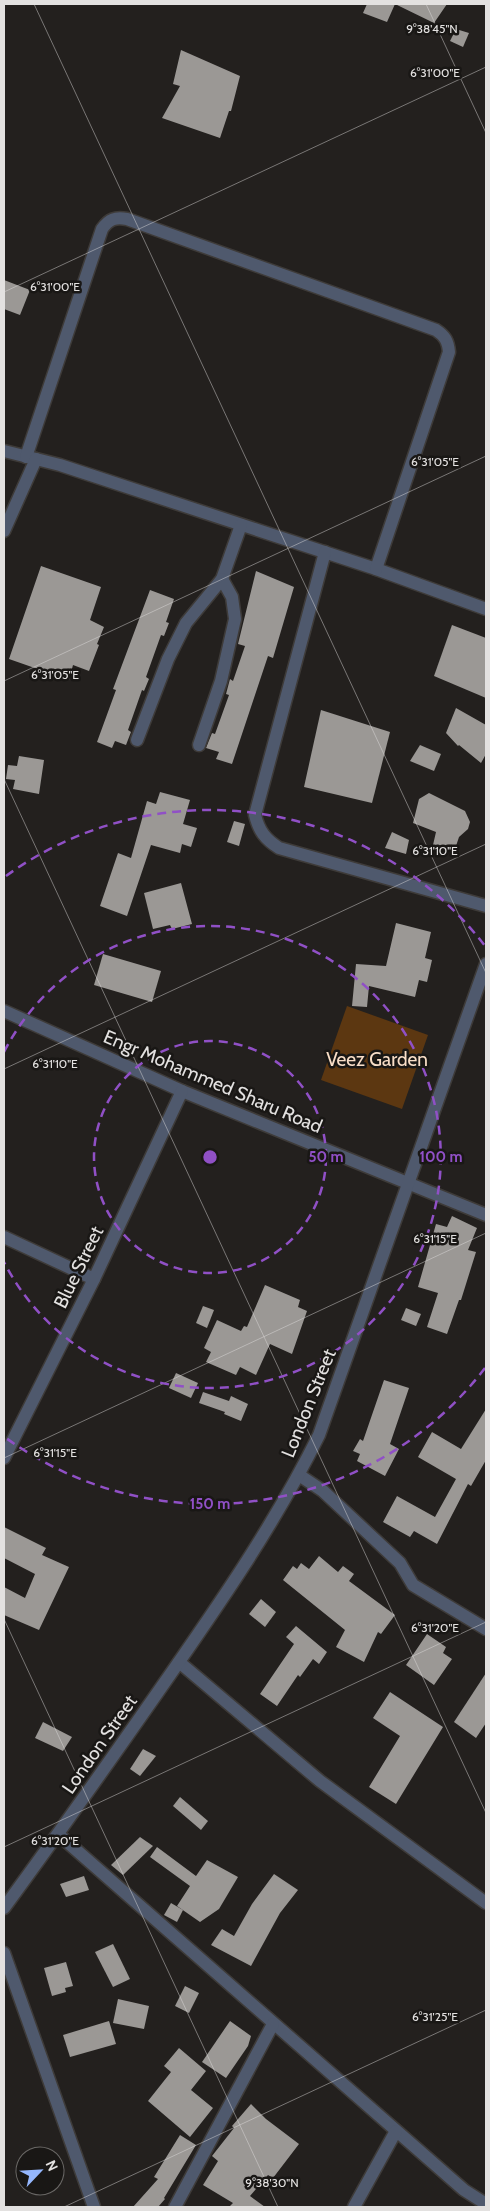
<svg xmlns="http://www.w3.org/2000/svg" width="490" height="2211" viewBox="0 0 490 2211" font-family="Cabin,sans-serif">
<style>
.park{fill:#5c3711}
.building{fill:#9b9895}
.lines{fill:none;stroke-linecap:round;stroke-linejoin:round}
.street-casing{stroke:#3e3b39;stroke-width:15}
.street{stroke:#4f596d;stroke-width:12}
.ticks{fill:none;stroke:#e3e1e0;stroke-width:1;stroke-opacity:0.45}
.ring{fill:none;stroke:#9050c6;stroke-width:2.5;stroke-dasharray:9 6}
.labels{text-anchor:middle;stroke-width:5;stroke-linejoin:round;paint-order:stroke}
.park-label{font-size:19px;fill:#f9dec7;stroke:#191715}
.street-label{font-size:19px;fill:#e3e1e0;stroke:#191715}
.ticks-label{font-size:12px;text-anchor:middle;fill:#e3e1e0;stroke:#191715;stroke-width:5;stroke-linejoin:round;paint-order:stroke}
.centre{fill:#9050c6;stroke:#191715;stroke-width:2.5}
.ring-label{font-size:15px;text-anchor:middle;font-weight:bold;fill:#9050c6;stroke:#191715;stroke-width:5;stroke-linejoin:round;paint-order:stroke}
</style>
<rect width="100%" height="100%" fill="#23201e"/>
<!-- park -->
<path class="park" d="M347 1006 428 1035 402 1109 321 1080Z"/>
<!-- building -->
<g class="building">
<path d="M367 4H447L434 23 395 4 387 22 363 13Z"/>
<path d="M456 29 469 33 463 47 450 41Z"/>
<path d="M181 50 240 76 231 111H229L220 138 162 118 180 86 173 84Z"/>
<path d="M4 280 30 290 20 315 4 309Z"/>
<path d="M41 566 101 587 90 620 104 627 97 644 99 645 89 671 73 665 69 680 9 659Z"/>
<path d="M256 571 294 587 273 658 268 656 232 764 216 759 219 752 206 748 212 733 215 734 229 695 226 694 230 679 233 681 245 646 238 644Z"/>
<path d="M150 590 174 599 166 622 169 623 164 636 161 635 146 677 149 679 144 691 142 690 128 730 131 732 126 745 115 741 112 748 97 742 116 690 113 689Z"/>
<path d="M452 625 486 638V698L434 676Z"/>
<path d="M456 708 486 725V754L481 763 459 745 458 746 446 733Z"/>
<path d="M321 710 390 732 372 803 304 787Z"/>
<path d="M420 745 441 754 434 771 410 761Z"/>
<path d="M19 756 44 760 39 794 13 789 15 780 6 779 8 765 17 766Z"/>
<path d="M160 792 190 800 183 824 197 828 191 847 182 844 180 853 151 845 127 916 100 906 118 853 131 858 147 801 156 804Z"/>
<path d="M429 793 465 811 470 822 468 829 459 837 455 849 433 845 436 832 413 823 419 799Z"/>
<path d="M234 821 245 824 239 846 227 842Z"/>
<path d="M392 832 409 840 406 854 385 848Z"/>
<path d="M181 883 192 924 172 929 170 925 153 929 144 893Z"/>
<path d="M396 923 431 932 425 958 432 960 427 982 419 980 415 997 369 986 367 1007 352 1006 356 964 386 966Z"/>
<path d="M103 954 161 971 152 1002 94 985Z"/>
<path d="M452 1216 477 1228 468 1250 476 1252 461 1300H459L447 1334 427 1327 438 1293 418 1287 436 1224 447 1227Z"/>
<path d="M265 1285 300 1300 298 1307 307 1311 292 1354 270 1344 256 1375 240 1367 236 1375 206 1362 211 1352 204 1348 217 1320 241 1331 244 1326 247 1327Z"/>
<path d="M203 1306 214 1310 207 1328 196 1323Z"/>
<path d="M406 1308 421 1314 416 1326 401 1320Z"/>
<path d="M176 1373 198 1383 191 1398 169 1388Z"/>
<path d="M384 1380 409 1388 390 1444 399 1449 385 1476 357 1461 360 1454 353 1451 360 1439 363 1441Z"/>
<path d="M203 1392 229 1401 231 1396 248 1404 241 1421 224 1414 225 1412 199 1403Z"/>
<path d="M486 1409V1460L471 1486 468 1484 437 1544 414 1531 410 1537 383 1522 397 1496 435 1517 456 1479 418 1457 432 1432 461 1449Z"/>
<path d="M4 1527 46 1548 42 1555 69 1567 39 1630 4 1615V1587L25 1598 35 1574 4 1558Z"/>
<path d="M319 1556 338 1572 343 1566 354 1574 349 1581 395 1615 381 1634 378 1632 364 1662 336 1647 345 1630 283 1580 293 1566 297 1569 301 1563 309 1569Z"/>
<path d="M261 1599 276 1612 265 1627 249 1614Z"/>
<path d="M296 1626 327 1652 319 1664 313 1659 300 1677 298 1675 277 1706 260 1694 294 1644 286 1637Z"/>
<path d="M427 1634 446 1647 443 1653 452 1659 434 1685 406 1665Z"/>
<path d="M486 1673V1723L476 1738 454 1722Z"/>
<path d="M390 1692 443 1727 396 1804 369 1787 400 1736 373 1718Z"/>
<path d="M43 1722 72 1737 63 1751 35 1738Z"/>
<path d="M143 1749 156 1756 140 1776 130 1769Z"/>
<path d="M180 1797 208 1821 201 1830 173 1806Z"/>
<path d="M140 1837 153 1846 123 1875 111 1865Z"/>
<path d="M157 1847 196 1876 207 1860 238 1877 219 1909 200 1922 177 1906 190 1886 150 1857Z"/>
<path d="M274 1874 298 1890 280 1913 251 1966 211 1945 222 1929 234 1936 252 1904Z"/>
<path d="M84 1876 89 1890 66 1897 60 1884Z"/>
<path d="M171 1903 183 1910 177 1922 164 1915Z"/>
<path d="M113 1944 130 1979 113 1987 95 1952Z"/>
<path d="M66 1962 73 1986 65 1988 66 1992 52 1996 44 1968Z"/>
<path d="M185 1986 199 1993 189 2013 175 2006Z"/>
<path d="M118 1999 149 2006 144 2029 113 2023Z"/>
<path d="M109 2021 116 2044 70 2057 63 2035Z"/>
<path d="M230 2021 251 2036 248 2046 226 2078 202 2062Z"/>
<path d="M179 2048 206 2071 191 2090 213 2108 190 2137 148 2101 171 2072 164 2066Z"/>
<path d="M251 2104 266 2119 299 2144 273 2178 268 2175 250 2196 265 2207H229L233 2203 203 2185 218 2161 212 2156 234 2128 232 2126Z"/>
<path d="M180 2135 196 2145 164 2198 165 2199 158 2207H133L158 2179 154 2177Z"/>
</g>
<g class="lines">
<defs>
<g id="street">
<path d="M4 451 60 465 376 569 486 609"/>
<path d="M26 457 102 229C109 219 115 217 127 219L436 330C445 336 448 341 449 352L376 569"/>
<path d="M4 531 36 459"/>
<path d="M325 552 255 815C259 831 265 839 279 848L486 906"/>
<path d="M137 740 168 659 186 623 222 579 241 525"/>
<path d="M199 745 221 681 235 619 232 597 222 579"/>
<path d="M4 1011 182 1091 486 1215"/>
<path d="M4 1237 94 1279"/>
<path d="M4 1458 94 1279 182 1091"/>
<path d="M299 1475 323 1491 400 1563 413 1585 486 1629"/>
<path d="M179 1662 320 1781 486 1903"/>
<path d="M58 1834 464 2190 486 2204"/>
<path d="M4 1908C56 1837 107 1765 158 1692 216 1609 274 1526 319 1435L486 964"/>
<path d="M4 1953 94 2207"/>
<path d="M175 2207 273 2024"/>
<path d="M354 2207 396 2131"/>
</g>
</defs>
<!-- street casing -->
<use href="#street" class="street-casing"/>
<!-- street -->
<use href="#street" class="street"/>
</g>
<!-- ticks -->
<path class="ticks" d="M34 4 486 973M426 4 486 133M4 292 486 67M4 681 486 456M4 779 486 1813M4 1069 486 844M4 1458 486 1233M4 1619 278 2207M4 1847 486 1622M64 2207 486 2010"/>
<!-- distance rings -->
<g class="ring">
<circle cx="210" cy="1157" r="116"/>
<path d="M4 1052A231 231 0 1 1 4 1262"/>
<path d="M485 1368A347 347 0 0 1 6 1438M6 876A347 347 0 0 1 485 946"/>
</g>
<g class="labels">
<!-- park labels -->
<g class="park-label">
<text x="377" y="1066">Veez Garden</text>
</g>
<!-- street labels -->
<g class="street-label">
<text transform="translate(213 1081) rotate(23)" y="7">Engr Mohammed Sharu Road</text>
<text transform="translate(78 1267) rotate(-64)" y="7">Blue Street</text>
<text transform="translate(308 1403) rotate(-68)" y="7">London Street</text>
<text transform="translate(99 1744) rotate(-55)" y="7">London Street</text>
</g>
</g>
<g class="ticks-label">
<text x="432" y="33">9°38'45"N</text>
<text x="435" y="77">6°31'00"E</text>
<text x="55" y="291">6°31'00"E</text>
<text x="435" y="466">6°31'05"E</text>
<text x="55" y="679">6°31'05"E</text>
<text x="435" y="855">6°31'10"E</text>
<text x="55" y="1068">6°31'10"E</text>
<text x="435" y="1243">6°31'15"E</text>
<text x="55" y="1457">6°31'15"E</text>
<text x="435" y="1632">6°31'20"E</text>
<text x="55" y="1845">6°31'20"E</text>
<text x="435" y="2021">6°31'25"E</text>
<text x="272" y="2187">9°38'30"N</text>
</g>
<circle cx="210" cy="1157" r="8" class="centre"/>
<g class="ring-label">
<text x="326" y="1162">50 m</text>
<text x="441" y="1162">100 m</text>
<text x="210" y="1509">150 m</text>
</g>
<!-- border -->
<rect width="490" height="2211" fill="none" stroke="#e3e1e0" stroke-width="10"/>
<!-- north arrow -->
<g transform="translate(40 2171) rotate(65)"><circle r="24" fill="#191715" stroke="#6a6866"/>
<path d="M0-4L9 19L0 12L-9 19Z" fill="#95b7fd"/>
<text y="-8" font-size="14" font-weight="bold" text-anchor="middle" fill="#e3e1e0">N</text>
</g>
</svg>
